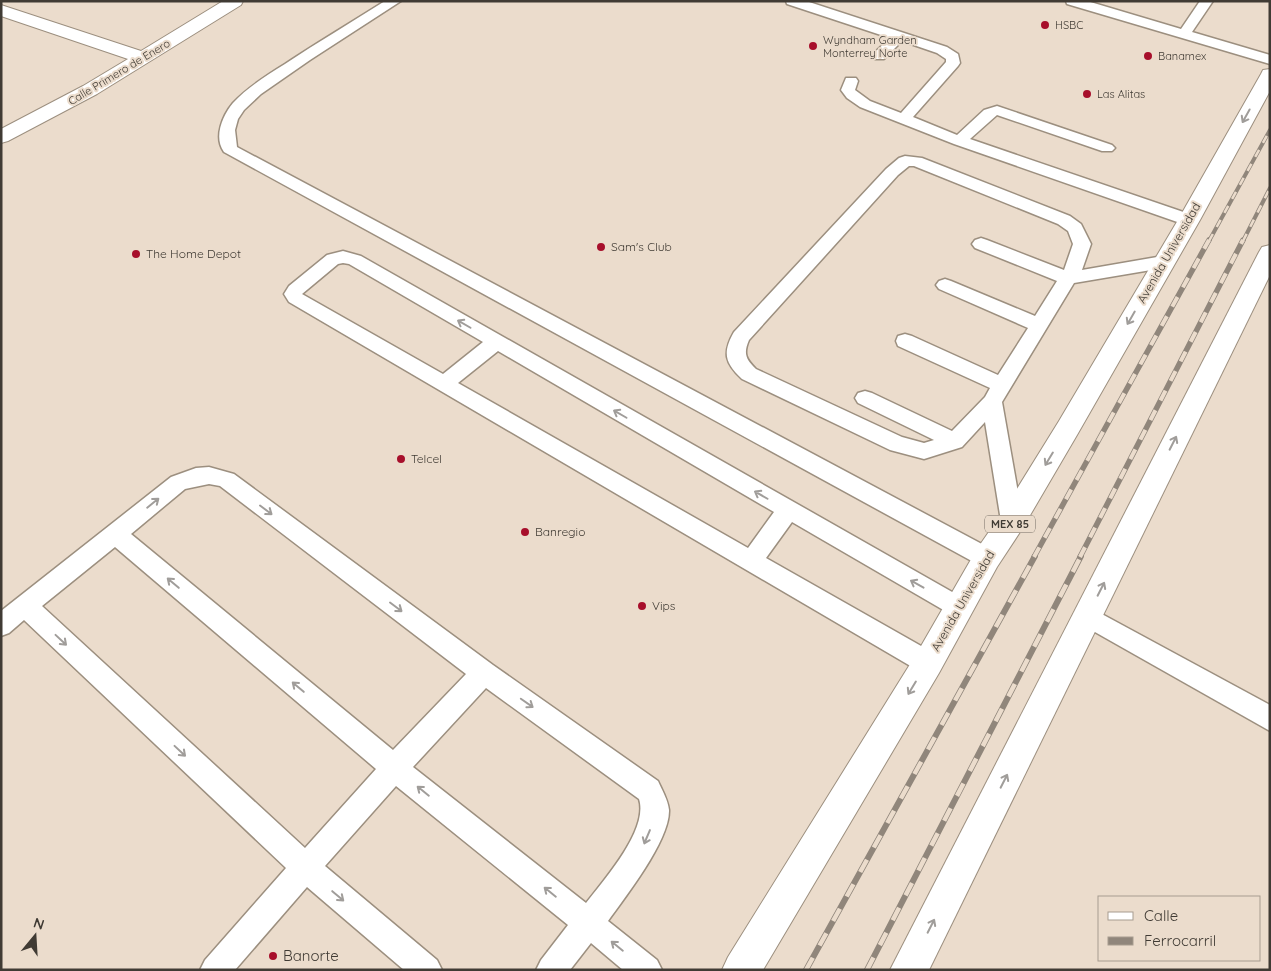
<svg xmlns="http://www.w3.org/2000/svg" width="1271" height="971" viewBox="0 0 1271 971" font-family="Quicksand,sans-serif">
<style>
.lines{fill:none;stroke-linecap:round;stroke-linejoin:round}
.service-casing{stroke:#9c8f7f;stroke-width:3}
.minor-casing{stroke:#9c8f7f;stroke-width:2}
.trunk-casing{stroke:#9c8f7f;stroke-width:2}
.service{fill:#fff;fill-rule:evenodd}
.minor{fill:#fff;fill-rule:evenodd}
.trunk{fill:#fff;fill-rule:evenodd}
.rail-far2-casing{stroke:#90867b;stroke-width:4}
.rail-far1-casing{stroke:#90867b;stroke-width:5.5}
.rail-casing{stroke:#90867b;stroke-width:6}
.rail-far2{stroke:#ebdccc;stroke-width:2.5;stroke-dasharray:8;stroke-linecap:butt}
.rail-far1{stroke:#ebdccc;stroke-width:4;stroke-dasharray:11;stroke-linecap:butt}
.rail{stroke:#ebdccc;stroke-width:4.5;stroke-dasharray:14;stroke-linecap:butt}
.oneway{stroke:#a09d9a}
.poi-dot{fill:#a70f2b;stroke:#ebdccc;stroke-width:2}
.labels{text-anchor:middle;stroke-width:4;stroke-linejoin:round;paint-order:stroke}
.far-poi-label{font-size:11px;fill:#403b34;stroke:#ebdccc;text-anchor:start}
.far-street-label{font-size:11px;fill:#403b34;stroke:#ebdccc}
.shield{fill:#ebdccc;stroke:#736b62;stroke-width:1}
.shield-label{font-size:11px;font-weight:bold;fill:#403b34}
.poi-label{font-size:12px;fill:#403b34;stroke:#ebdccc;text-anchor:start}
.street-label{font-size:12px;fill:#403b34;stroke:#ebdccc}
.near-poi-label{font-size:15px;fill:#403b34;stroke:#ebdccc;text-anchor:start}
</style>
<rect width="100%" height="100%" fill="#ebdccc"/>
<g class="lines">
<defs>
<g id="service">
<path d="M385 1H401L310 60 261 94 244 110 238 119 235 130 237 147 995 551 998 558 995 565 987 568 979 565 224 152C213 137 223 115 233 103 247 88 267 75 285 64 318 42 352 22 385 1Z"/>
<path d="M786 1H806L947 47 958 54 960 63 958 66 913 117 957 135 984 110 997 106 1112 145 1115 148 1112 151H1102L997 115 970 139 1195 216 1197 220 1195 224 1189 225 1183 224 954 144 860 107 847 98 841 90 846 78H856L858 81 855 90 870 101 901 113 946 62V59L937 53 902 41 884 59H874L872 56 874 53 890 38 787 4Z"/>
<path d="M1066 1H1087L1181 29 1200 1H1213L1192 32 1270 55V64L1067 4Z"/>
<path d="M905 156 922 158 1070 216 1081 224 1091 244 1082 270 1163 256 1169 258 1172 262 1169 266 1163 268 1074 283 1002 402 1023 521 1020 527 1012 530 1004 527 1001 521 985 422 962 447 924 459 890 450 742 379C725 363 722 353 734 332L886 169 899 158ZM909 166H914L1058 224 1068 231 1073 244 1064 270 987 240 981 238 975 240 972 244 975 248 1057 281 1035 316 951 281 945 279 939 281 936 285 939 289 1028 328 998 375 912 336 905 334 898 336 896 341 898 346 990 388 985 397 952 431 872 393 865 391 858 393 855 398 858 403 934 440 924 443 902 437 756 369C746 359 743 354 749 340L898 175Z"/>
<path d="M343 251 361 256 968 601 972 608 968 615 960 618 952 615 792 522 766 558 937 655 940 663 937 671 928 674 919 671 289 302 284 294 289 286 327 255ZM343 263 349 264 483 342 443 374 302 294 338 264ZM498 351 774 512 748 548 458 383Z"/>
<path d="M209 467 234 474 493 665 658 781C662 790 668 800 669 810 670 840 626 896 608 921L657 960 662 970H623L591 943 570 970H536L541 960 568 925 396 786 325 866 437 960 442 970H404L307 887 235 970H200L205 960 286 868 24 620 9 633 1 636V611L171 477 196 468ZM209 484 220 486 466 674 393 750 131 534 185 489ZM115 547 376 769 305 848 42 606ZM486 688 639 799C649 829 604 880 586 903L413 767Z"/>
<path d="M1087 606 1270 705V731L1079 623 1075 616 1079 609Z"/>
</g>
<path id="minor" d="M223 1H243L241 5 97 94 8 141 1 143V129L83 86 128 59 1 16V5L141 51Z"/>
<g id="trunk">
<path d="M1270 69V91L1200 220 1077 435 1022 529 997 567 939 673 763 970H722L728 957 917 653 977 549 1002 513 1059 421 1178 220 1261 74 1263 70Z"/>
<path d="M1270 245V275L929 970H890L1259 252 1262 247Z"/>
</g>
</defs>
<!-- service casing -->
<use href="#service" class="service-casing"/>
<!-- minor casing -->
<use href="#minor" class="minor-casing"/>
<!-- trunk casing -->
<use href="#trunk" class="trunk-casing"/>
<!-- service -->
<use href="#service" class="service"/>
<!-- minor -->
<use href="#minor" class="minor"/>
<!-- trunk -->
<use href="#trunk" class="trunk"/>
<defs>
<g id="rail-far2">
<path d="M1209 241 1270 130"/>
<path d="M1243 241 1270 188"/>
</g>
<g id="rail-far1">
<path d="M1034 557 1209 240"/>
<path d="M1080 557 1243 240"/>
</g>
<g id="rail">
<path d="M806 970 1035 556"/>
<path d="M867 970 1081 556"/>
</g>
</defs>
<!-- rail-far2 casing -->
<use href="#rail-far2" class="rail-far2-casing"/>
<!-- rail-far1 casing -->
<use href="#rail-far1" class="rail-far1-casing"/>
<!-- rail casing -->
<use href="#rail" class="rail-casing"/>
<!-- rail-far2 -->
<use href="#rail-far2" class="rail-far2"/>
<!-- rail-far1 -->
<use href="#rail-far1" class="rail-far1"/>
<!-- rail -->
<use href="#rail" class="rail"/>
</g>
<!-- one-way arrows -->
<defs><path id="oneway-shaft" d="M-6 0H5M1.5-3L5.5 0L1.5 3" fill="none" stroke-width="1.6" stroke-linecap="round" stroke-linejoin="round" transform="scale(1.25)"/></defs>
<g class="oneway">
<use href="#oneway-shaft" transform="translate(1246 116) rotate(119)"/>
<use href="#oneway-shaft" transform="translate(1131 318) rotate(120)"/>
<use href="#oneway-shaft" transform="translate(464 324) rotate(-150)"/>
<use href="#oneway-shaft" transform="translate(620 414) rotate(-150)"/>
<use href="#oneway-shaft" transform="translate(1173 443) rotate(-63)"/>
<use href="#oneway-shaft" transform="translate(1049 459) rotate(121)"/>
<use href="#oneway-shaft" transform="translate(761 495) rotate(-150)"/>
<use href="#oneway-shaft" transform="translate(153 503) rotate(-39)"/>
<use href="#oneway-shaft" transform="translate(266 510) rotate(37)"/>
<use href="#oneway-shaft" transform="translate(173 583) rotate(-140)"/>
<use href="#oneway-shaft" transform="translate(917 584) rotate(-151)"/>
<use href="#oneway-shaft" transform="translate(1101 589) rotate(-63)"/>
<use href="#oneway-shaft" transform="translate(396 607) rotate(37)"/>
<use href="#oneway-shaft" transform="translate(61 640) rotate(43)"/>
<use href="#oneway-shaft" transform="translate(298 687) rotate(-140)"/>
<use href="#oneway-shaft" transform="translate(912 688) rotate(121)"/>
<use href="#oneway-shaft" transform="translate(527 703) rotate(35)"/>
<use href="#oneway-shaft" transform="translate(180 751) rotate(43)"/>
<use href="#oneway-shaft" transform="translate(1004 781) rotate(-63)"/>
<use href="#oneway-shaft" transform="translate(423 791) rotate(-141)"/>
<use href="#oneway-shaft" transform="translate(647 837) rotate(113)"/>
<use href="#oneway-shaft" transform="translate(550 892) rotate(-141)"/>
<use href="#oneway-shaft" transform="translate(338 896) rotate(40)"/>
<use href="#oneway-shaft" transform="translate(931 926) rotate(-63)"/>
<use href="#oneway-shaft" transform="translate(617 946) rotate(-141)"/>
</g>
<!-- markers -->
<g class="poi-dot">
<circle cx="1045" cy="25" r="5"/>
<circle cx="813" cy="46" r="5"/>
<circle cx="1148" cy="56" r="5"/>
<circle cx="1087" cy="94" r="5"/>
<circle cx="601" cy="247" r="5"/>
<circle cx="136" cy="254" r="5"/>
<circle cx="401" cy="459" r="5"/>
<circle cx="525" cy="532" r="5"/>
<circle cx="642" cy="606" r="5"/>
<circle cx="273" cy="956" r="5"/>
</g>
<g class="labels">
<!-- far-poi labels -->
<g class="far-poi-label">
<text x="1055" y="29">HSBC</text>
<text x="823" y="44">Wyndham Garden<tspan x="823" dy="13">Monterrey Norte</tspan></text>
<text x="1158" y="60">Banamex</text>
<text x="1097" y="98">Las Alitas</text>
</g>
<!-- far-street labels -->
<g class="far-street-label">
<text transform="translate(119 72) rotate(-31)" y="4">Calle Primero de Enero</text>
</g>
<!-- shield labels -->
<rect class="shield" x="985" y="515.5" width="50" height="17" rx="4"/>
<g class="shield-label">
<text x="1010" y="528">MEX 85</text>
</g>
<!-- poi labels -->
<g class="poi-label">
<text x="611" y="251">Sam's Club</text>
<text x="146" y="258">The Home Depot</text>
<text x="411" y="463">Telcel</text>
<text x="535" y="536">Banregio</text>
<text x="652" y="610">Vips</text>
</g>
<!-- street labels -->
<g class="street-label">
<text transform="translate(1169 253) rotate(-60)" y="4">Avenida Universidad</text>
<text transform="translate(963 601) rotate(-60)" y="4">Avenida Universidad</text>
</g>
<!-- near-poi labels -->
<g class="near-poi-label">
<text x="283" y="961">Banorte</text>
</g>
</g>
<!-- border -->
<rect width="1271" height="971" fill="none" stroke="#403b34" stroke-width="5"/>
<!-- legend -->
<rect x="1098" y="896" width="162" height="65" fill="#ebdccc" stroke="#a79c8f"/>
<rect x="1108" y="912" width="25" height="8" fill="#ffffff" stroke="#a79c8f"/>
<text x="1144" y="921" font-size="15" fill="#403b34">Calle</text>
<rect x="1108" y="937" width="25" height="8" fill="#90867b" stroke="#a79c8f"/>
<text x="1144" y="946" font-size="15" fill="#403b34">Ferrocarril</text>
<!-- north arrow -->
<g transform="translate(35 936) rotate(18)" stroke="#ebdccc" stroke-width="4" paint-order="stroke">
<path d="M0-4L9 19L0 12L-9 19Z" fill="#403b34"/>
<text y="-8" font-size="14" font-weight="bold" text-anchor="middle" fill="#403b34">N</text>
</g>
</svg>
